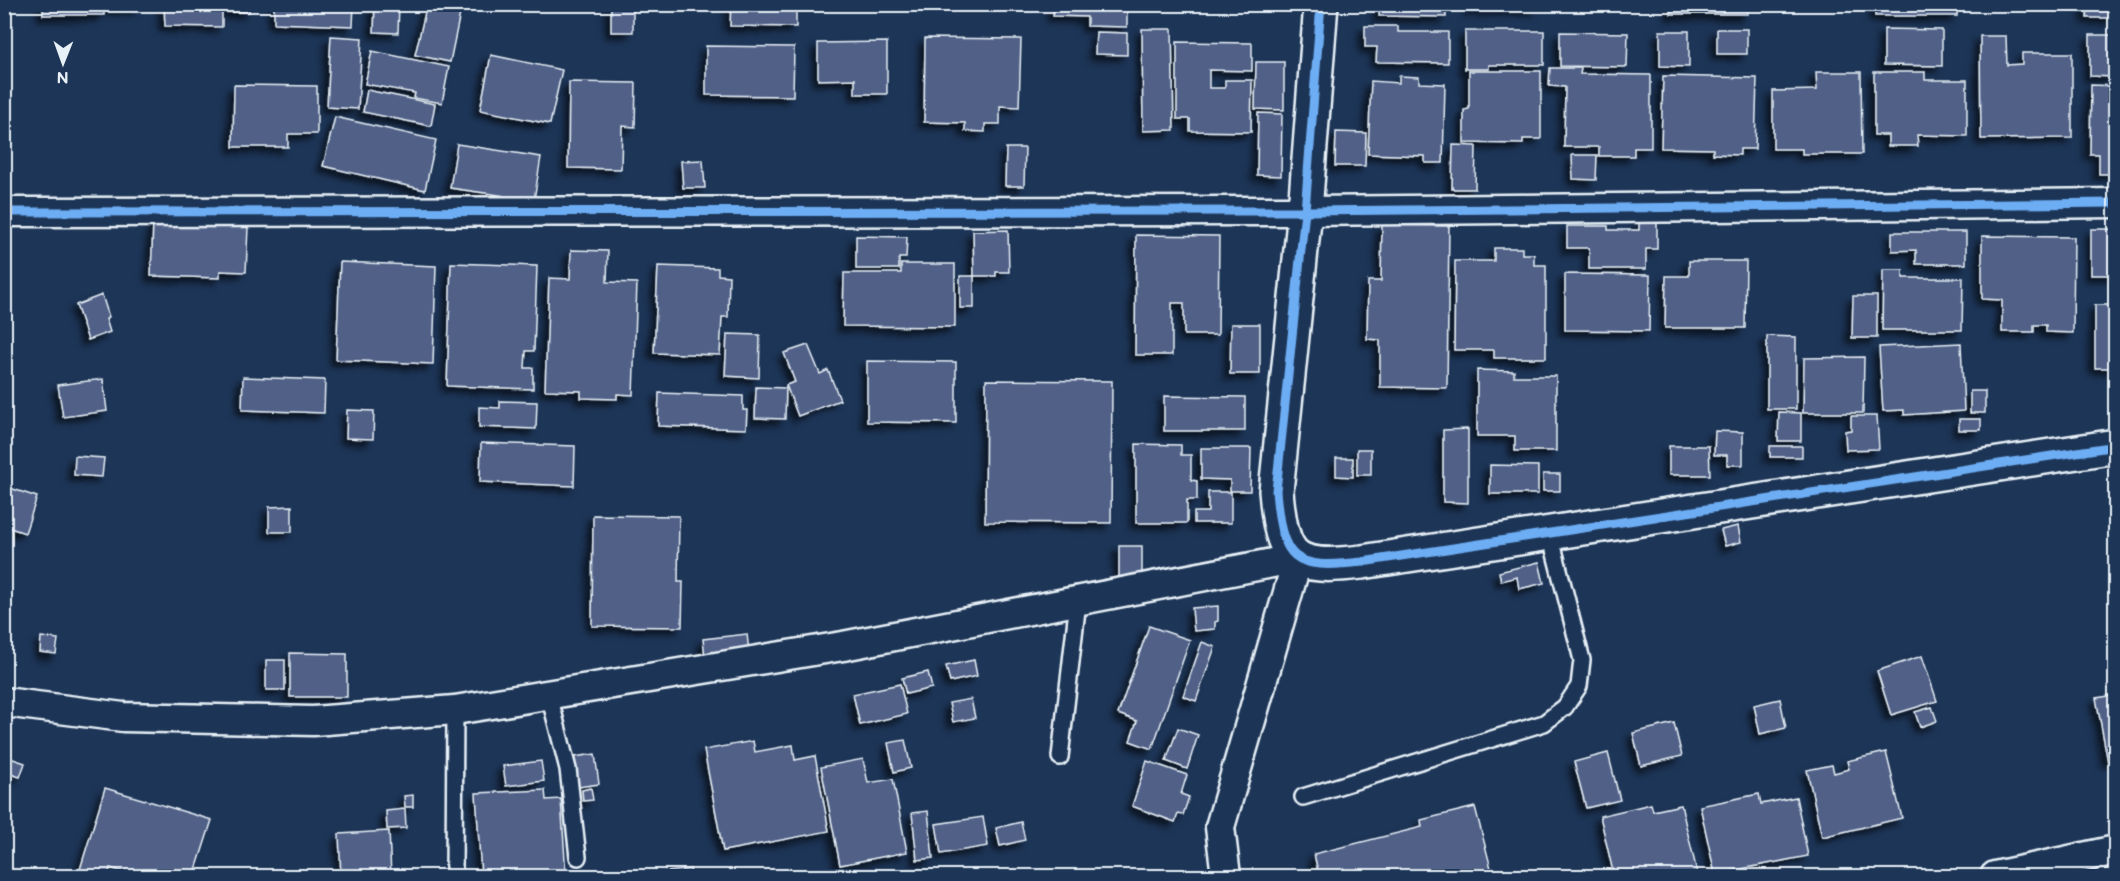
<svg xmlns="http://www.w3.org/2000/svg" width="2120" height="881" viewBox="0 0 2120 881" font-family="'Balsamiq Sans',sans-serif">
<style>
.building{fill:#516087;stroke:#e8f1f8;stroke-width:1.5;filter:url(#shadow)}
.lines{fill:none;stroke-linecap:round;stroke-linejoin:round}
.lane-casing{stroke:#e8f1f8;stroke-width:20}
.street-casing{stroke:#e8f1f8;stroke-width:33}
.secondary-casing{stroke:#e8f1f8;stroke-width:38}
.lane{stroke:#1d3557;stroke-width:15}
.street{stroke:#1d3557;stroke-width:28}
.secondary{stroke:#1d3557;stroke-width:33}
.cycleway-casing{stroke:#1d3557;stroke-width:13}
.cycleway{stroke:#6dadf4;stroke-width:9}
</style>
<defs>
<filter id="shadow"><feDropShadow dx="-5.5" dy="5.5" stdDeviation="3" flood-color="#0009"/></filter>
</defs>
<rect width="100%" height="100%" fill="#1d3557"/>
<filter id="ink" filterUnits="userSpaceOnUse"><feTurbulence type="fractalNoise" baseFrequency=".0167" numOctaves="2"/><feDisplacementMap in="SourceGraphic" scale="12" xChannelSelector="R" yChannelSelector="G"/><feConvolveMatrix kernelMatrix="1 2 1 2 8 2 1 2 1" color-interpolation-filters="sRGB"/></filter>
<g filter="url(#ink)">
<!-- building -->
<g class="building">
<path d="M43 4H138V9H104V15H43Z"/>
<rect x="227" y="4" width="22" height="8"/>
<path d="M274 4H354L353 26 274 23Z"/>
<path d="M375 4H399L398 33 374 32Z"/>
<path d="M427 4H462L450 62 415 55Z"/>
<rect x="611" y="4" width="22" height="28"/>
<path d="M731 4H796V27L730 26Z"/>
<path d="M1054 4H1127V27L1087 26V17L1053 16Z"/>
<path d="M1380 4H1446V17L1379 16Z"/>
<path d="M1470 4H1538V9L1470 10Z"/>
<rect x="1671" y="4" width="77" height="10"/>
<rect x="1875" y="4" width="82" height="12"/>
<rect x="2087" y="4" width="29" height="14"/>
<path d="M164 5H222V27L165 26Z"/>
<path d="M1365 26H1398V32H1448V63L1376 62 1377 47H1365Z"/>
<path d="M1142 29H1172L1174 130 1143 131Z"/>
<rect x="1717" y="29" width="30" height="25"/>
<path d="M1884 29 1942 30V66L1884 65Z"/>
<path d="M1465 31H1544V65H1489V69H1465Z"/>
<path d="M1660 31H1689V67L1660 66Z"/>
<path d="M1096 32 1127 33V55L1095 54Z"/>
<path d="M1560 32 1628 33 1627 67 1560 66Z"/>
<path d="M2090 35H2116V77L2090 76Z"/>
<path d="M331 36 362 38 358 109 327 107Z"/>
<path d="M1980 36H2006L2007 65 2022 64V53H2072V138L1981 139Z"/>
<path d="M925 38 1021 39 1019 107 1000 106V124H985V132L965 131V123L924 122Z"/>
<path d="M887 42V94H855V79L818 80V43Z"/>
<path d="M1177 42 1252 43V71L1209 70V88H1225V80H1252L1251 132 1190 131V119H1177Z"/>
<path d="M706 46 794 47 793 96 706 95Z"/>
<path d="M372 51 449 67 442 103 414 98 415 93 365 84Z"/>
<path d="M491 55 562 70 550 124 480 110Z"/>
<path d="M1256 62H1284V110L1255 109Z"/>
<path d="M1550 68H1581L1580 74 1651 75V148H1634V156H1599V147H1564L1565 87 1549 86Z"/>
<path d="M1469 71H1541V139H1523V144L1464 143V110L1469 109Z"/>
<path d="M1816 72H1861L1862 154H1802V149H1773V91L1817 90Z"/>
<path d="M1874 72H1925V80H1967V136L1917 135 1918 146H1888V135H1874Z"/>
<path d="M1399 76 1419 77V83L1445 84 1443 163H1425V156L1368 154 1371 81 1399 83Z"/>
<path d="M1663 76 1757 78 1755 149H1740V155L1713 154V149L1661 148Z"/>
<path d="M569 82 636 83 635 127 622 126 621 169 568 168Z"/>
<path d="M234 85 317 86V134H288V147H233Z"/>
<path d="M2091 85 2116 86V174H2099V154H2090Z"/>
<path d="M367 90 435 104 431 126 363 112Z"/>
<path d="M1258 113 1282 114 1281 176 1257 175Z"/>
<path d="M335 117 436 140 425 190 323 166Z"/>
<path d="M1336 132 1366 133 1365 166H1335Z"/>
<path d="M457 144 541 157 534 200 450 188Z"/>
<path d="M1453 145 1476 146 1475 189H1452Z"/>
<path d="M1006 148H1025L1024 186H1005Z"/>
<path d="M1572 155H1597L1596 180 1573 179Z"/>
<path d="M703 160 705 188H683L681 161Z"/>
<path d="M1639 221H1657V249H1646V269H1589V248H1567V226H1608V230H1639Z"/>
<path d="M153 223 248 227 246 272 220 271V278L151 276Z"/>
<path d="M1382 225 1449 226 1447 388 1380 387V340L1367 339 1368 281H1381Z"/>
<rect x="2091" y="229" width="25" height="46"/>
<path d="M1008 230 1009 272H996V276H974L973 231Z"/>
<path d="M1892 232H1966V264H1916V250L1892 251Z"/>
<path d="M1136 235 1219 236 1218 335H1184V303H1172V355H1135Z"/>
<path d="M856 236 907 237 906 258H899V269H856Z"/>
<path d="M1982 236 2074 237 2073 333 2046 332V325H2034V332H2002V300L1982 299Z"/>
<path d="M1494 248H1522V254H1534V265H1546V358H1494V350H1454L1455 261H1494Z"/>
<path d="M571 250 608 251 607 282 637 283 633 395 617 394V399L581 398V391L545 390 549 278 570 279Z"/>
<path d="M1689 261H1746L1745 328H1665L1666 276H1689Z"/>
<path d="M340 262 436 266 433 364 336 360Z"/>
<path d="M451 263 537 266 534 351H526L525 368H533V389L447 386Z"/>
<path d="M901 264H955V327L843 326 844 273H901Z"/>
<path d="M658 266 718 268V275L729 276 728 317H722L720 355 654 353Z"/>
<path d="M1883 270H1903V278H1963L1962 330H1882Z"/>
<path d="M1565 274 1650 275 1649 331 1565 330Z"/>
<rect x="960" y="276" width="14" height="32"/>
<path d="M102 295 109 317 106 319 110 332 88 340 76 305Z"/>
<path d="M1853 296H1877V338H1852Z"/>
<rect x="2095" y="305" width="21" height="63"/>
<path d="M1231 324H1260V374H1230Z"/>
<path d="M727 334 760 335 759 378 725 376Z"/>
<path d="M1767 336 1796 337V409H1767Z"/>
<path d="M1961 343 1964 411 1904 415V410L1883 411 1879 347Z"/>
<path d="M808 345 820 374 828 370 840 400 798 416 786 385 795 382 784 353Z"/>
<path d="M1864 357 1863 413H1803L1804 358Z"/>
<path d="M867 361 956 362V423L867 422Z"/>
<path d="M1477 370 1514 371V376H1556V451H1515V436H1477Z"/>
<path d="M243 377 325 380 324 413 242 410Z"/>
<path d="M103 379 107 411 63 417 58 385Z"/>
<path d="M986 380 1112 381 1111 523 985 522Z"/>
<path d="M756 387 786 388 785 419 755 418Z"/>
<rect x="1970" y="391" width="15" height="22"/>
<path d="M659 393 743 396V410H747L746 429 658 426Z"/>
<path d="M1164 396 1245 397V431H1164Z"/>
<path d="M500 401 537 402 536 429 479 427V407L500 408Z"/>
<path d="M347 410 374 411 373 439 346 438Z"/>
<path d="M1779 412 1801 413V441H1778Z"/>
<path d="M1851 416H1877L1879 449 1846 450 1845 431 1851 430Z"/>
<rect x="1959" y="419" width="22" height="11"/>
<path d="M1468 429V503L1443 502V430Z"/>
<path d="M1715 431 1743 432V465H1727V455H1714Z"/>
<path d="M481 443 575 446 574 486 480 482Z"/>
<path d="M1136 444 1181 445V455H1191V480L1197 481V500H1187V523H1136Z"/>
<path d="M1669 446H1709L1710 475H1669Z"/>
<rect x="1770" y="446" width="32" height="11"/>
<path d="M1201 448H1251L1250 491H1230V480L1201 479Z"/>
<rect x="1357" y="449" width="14" height="26"/>
<path d="M75 456 104 458 102 477 74 475Z"/>
<path d="M1336 458H1353V477L1336 476Z"/>
<path d="M1490 465 1538 466V494H1490Z"/>
<rect x="1543" y="474" width="17" height="17"/>
<path d="M4 486 37 497 25 533 4 526Z"/>
<path d="M1208 492H1231V523H1194V512H1208Z"/>
<path d="M292 506V532H269V507Z"/>
<path d="M593 515 679 516 678 582H683L682 627 592 626Z"/>
<path d="M1738 526 1741 542 1725 546 1721 530Z"/>
<rect x="1119" y="546" width="23" height="32"/>
<path d="M1539 562 1544 583 1519 589 1517 577 1501 581 1499 572Z"/>
<path d="M1218 606V621L1215 622V629L1194 631 1192 608Z"/>
<path d="M1149 626 1190 640 1152 749 1130 741 1137 721 1118 714Z"/>
<path d="M747 634 750 661 706 666 703 639Z"/>
<path d="M41 637 58 639 56 654 40 652Z"/>
<path d="M1202 642 1215 647 1196 701 1183 696Z"/>
<path d="M290 653 347 654V697H290Z"/>
<path d="M1922 656 1937 701 1891 715 1877 671Z"/>
<rect x="266" y="660" width="19" height="30"/>
<path d="M974 660 977 676 950 682 946 666Z"/>
<path d="M928 672 932 688 906 694 902 678Z"/>
<path d="M900 684 907 714 860 725 853 694Z"/>
<path d="M2116 695V760L2108 762 2096 698Z"/>
<path d="M971 699 975 718 953 722 949 703Z"/>
<path d="M1780 699 1786 728 1760 734 1754 705Z"/>
<path d="M1932 707 1937 721 1920 727 1915 712Z"/>
<path d="M1674 723 1682 756 1641 766 1633 733Z"/>
<path d="M1178 728 1198 735 1187 769 1166 761Z"/>
<path d="M905 740 911 768 894 772 888 743Z"/>
<path d="M753 741 755 752 793 745 795 760 815 756 829 831 723 851 704 750Z"/>
<path d="M1886 752 1902 818 1822 837 1807 770 1832 765 1834 773 1849 769 1847 761Z"/>
<path d="M1608 753 1620 800 1586 808 1574 762Z"/>
<path d="M595 754 599 784 578 787 574 757Z"/>
<path d="M7 757 25 763 20 777 4 772Z"/>
<path d="M863 759 868 783 893 779 907 852 840 865 821 767Z"/>
<path d="M541 761 544 781 506 786 503 766Z"/>
<path d="M1147 761 1187 775 1181 794 1189 797 1183 815 1178 814 1175 822 1132 806Z"/>
<path d="M105 788 212 820 194 876H139L110 868 108 876H78Z"/>
<path d="M591 788 593 800 583 801 582 790Z"/>
<path d="M545 790 546 800 561 799 566 876H481L476 793Z"/>
<path d="M1759 794 1761 804 1796 797 1808 856 1715 874 1700 806Z"/>
<path d="M413 795V807H405L404 796Z"/>
<path d="M1651 804 1653 811 1681 805 1698 876H1614L1600 816Z"/>
<path d="M1475 807 1493 876H1319L1314 854 1422 827 1421 820Z"/>
<path d="M405 809 406 828 387 829 386 811Z"/>
<path d="M928 811 933 858 917 860 912 813Z"/>
<path d="M983 817 988 846 941 854 936 824Z"/>
<path d="M1021 822 1025 840 1000 846 996 828Z"/>
<path d="M389 831 391 876H341L339 834Z"/>
<path d="M690 869 692 876H652L651 874Z"/>
</g>
<g class="lines">
<defs>
<g id="lane">
<path d="M549 695 568 769 578 857"/>
<path d="M1060 757 1078 601"/>
<path d="M1303 797 1544 723 1565 707 1579 686 1582 660 1550 534"/>
<path d="M454 876 455 710"/>
</g>
<g id="street">
<path d="M4 212 1305 211 2116 203"/>
<path d="M4 702 123 717 313 721 455 710 843 646 1298 558 1220 827 1226 876"/>
<path d="M1995 876 2116 850"/>
</g>
<path id="secondary" d="M1321 4 1305 211 1276 491C1282 561 1293 570 1362 562L2116 446"/>
</defs>
<!-- lane casing -->
<use href="#lane" class="lane-casing"/>
<!-- street casing -->
<use href="#street" class="street-casing"/>
<!-- secondary casing -->
<use href="#secondary" class="secondary-casing"/>
<!-- lane -->
<use href="#lane" class="lane"/>
<!-- street -->
<use href="#street" class="street"/>
<!-- secondary -->
<use href="#secondary" class="secondary"/>
<defs>
<g id="cycleway">
<path d="M1321 4 1305 211 1276 491C1282 561 1293 570 1362 562L2116 446"/>
<path d="M4 212 1305 211 2116 203"/>
</g>
</defs>
<!-- cycleway casing -->
<use href="#cycleway" class="cycleway-casing"/>
<!-- cycleway -->
<use href="#cycleway" class="cycleway"/>
</g>
</g>
<!-- margin -->
<rect width="2120" height="881" fill="none" stroke="#1d3557" stroke-width="24"/>
<rect x="12" y="12" width="2096" height="857" fill="none" stroke="#e8f1f8" stroke-width="2" filter="url(#ink)"/>
<!-- north arrow -->
<g transform="translate(63 63) rotate(181)" stroke="#1d3557" stroke-width="4.5" paint-order="stroke">
<path d="M0-4.5L10 22L0 15L-10 22Z" fill="#e8f1f8"/>
<text y="-9" font-size="16" font-weight="bold" text-anchor="middle" fill="#e8f1f8">N</text>
</g>
</svg>
